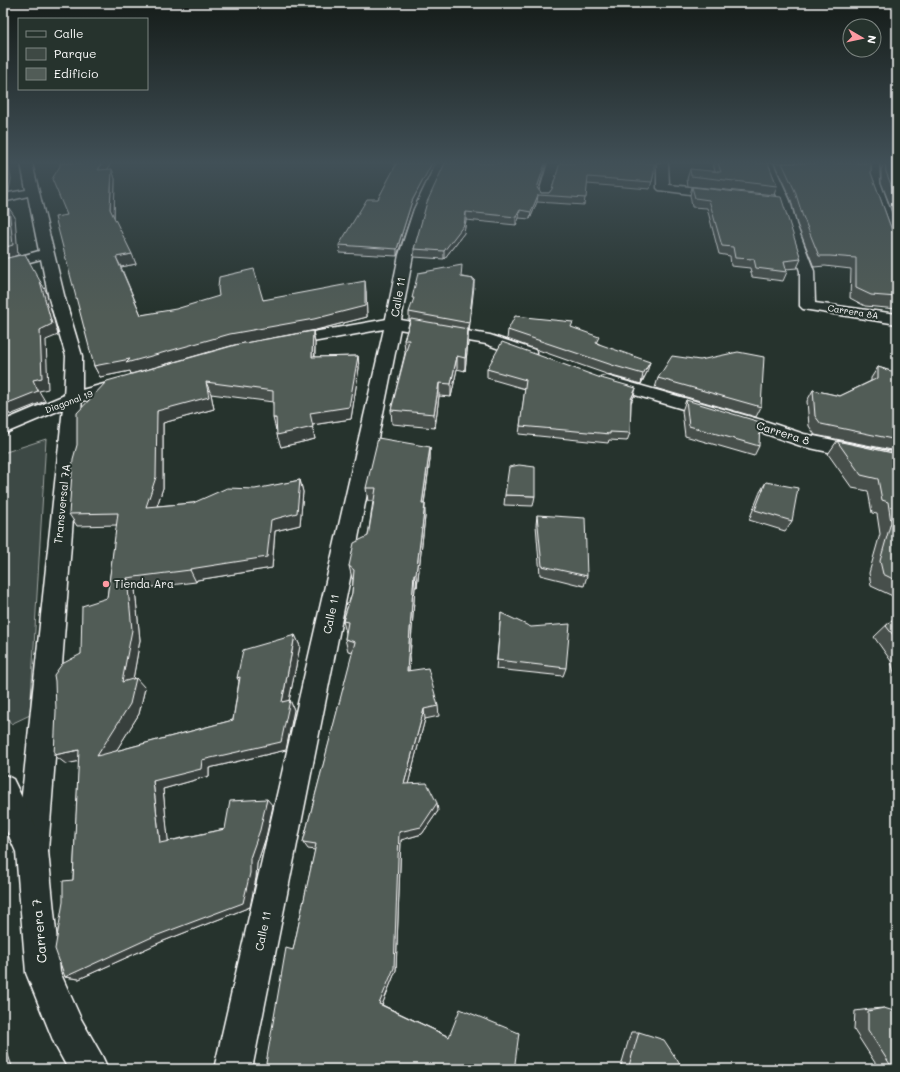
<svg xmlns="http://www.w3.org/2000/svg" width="900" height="1072" viewBox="0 0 900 1072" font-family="Mali,sans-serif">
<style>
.green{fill:#3e4944;stroke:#9ea4a2}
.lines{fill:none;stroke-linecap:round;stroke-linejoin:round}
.minor-casing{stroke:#fff;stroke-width:3}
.secondary-casing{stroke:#fff;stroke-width:3}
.minor{fill:#26332d;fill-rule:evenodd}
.secondary{fill:#26332d;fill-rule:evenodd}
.wall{fill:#464f4b;stroke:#fff}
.shaded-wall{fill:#39403d;stroke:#fff}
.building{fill:#515c57;stroke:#fff}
.poi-dot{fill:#ff9aa2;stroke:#26332d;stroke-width:1.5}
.labels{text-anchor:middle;stroke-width:4;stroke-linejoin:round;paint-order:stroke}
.far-street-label{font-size:9px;fill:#fff;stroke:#26332d}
.street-label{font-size:11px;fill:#fff;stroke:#26332d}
.poi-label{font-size:11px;fill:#fff;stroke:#26332d;text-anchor:start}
.near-street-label{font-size:13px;fill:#fff;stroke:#26332d}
</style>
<rect width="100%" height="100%" fill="#26332d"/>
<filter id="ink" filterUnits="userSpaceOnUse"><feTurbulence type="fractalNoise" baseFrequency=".025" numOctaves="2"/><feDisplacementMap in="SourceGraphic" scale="8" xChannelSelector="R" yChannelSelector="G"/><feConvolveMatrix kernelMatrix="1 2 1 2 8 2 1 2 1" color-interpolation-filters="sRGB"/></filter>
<g filter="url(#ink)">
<!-- green -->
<path class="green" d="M46 439 30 715 11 724 3 709V453Z"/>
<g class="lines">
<defs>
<g id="minor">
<path d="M21 163H32L65 299 82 356V398L48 851 43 862 32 867 21 862 16 851 64 398 66 356 49 299 41 259 3 269V261L39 251 28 196 3 202V194L26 190Z"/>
<path d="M436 163H447L426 209 413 255 401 320 490 335 535 350 537 354 535 358 529 359 523 358 486 344 393 328 387 326 385 323 399 255 414 209Z"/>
<path d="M548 163H560L550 196 548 199H540L538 196Z"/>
<path d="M657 163H668L669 185 721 190 725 191 727 194 725 197 721 198 659 190 657 188Z"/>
<path d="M763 163H773L790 201 796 224 814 271 815 303 897 314V324L803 309 800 306V271L784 224 778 201Z"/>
<path d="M868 163H879L880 182 897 228V250L892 249 890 246 868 182Z"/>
<path d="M607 376 765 421 804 434 897 453V467L801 446 751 429 601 385 598 381 601 377Z"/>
</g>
<g id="secondary">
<path d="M393 318 399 320 401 323 252 1069H214L384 329 285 347 279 345 277 342 279 339 285 337Z"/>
<path d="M126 378 132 379 135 383 132 387 79 402 3 434V421L67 394Z"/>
<path d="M3 774 13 779 48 851 60 972 81 1019 102 1056 108 1069H68L55 1045 26 973 16 852 3 822Z"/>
</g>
</defs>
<!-- minor casing -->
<use href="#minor" class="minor-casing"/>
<!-- secondary casing -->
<use href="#secondary" class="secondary-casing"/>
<!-- minor -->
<use href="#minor" class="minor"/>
<!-- secondary -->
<use href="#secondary" class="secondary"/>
</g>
<!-- wall -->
<g class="wall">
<path d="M60 163H111L107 170 112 169 115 179 114 218 136 264 121 267 141 315 263 300 366 291 367 317 316 330 267 339 313 331 315 343V357L358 356 359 368 351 419 312 425 315 439 281 447 277 430H276L273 402 211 394 214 409 163 423V488L157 506 193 503 300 480 303 492 300 525 275 531 272 568 197 580 196 582 135 589 140 640 133 679 145 688 139 714 116 751 233 720 239 681 237 678 295 635 300 646 289 701 290 700 294 710 286 750 209 768V776L163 789 168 841 225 829 273 806 266 837 257 864 256 878 250 907 161 942 79 979 65 977 73 880 79 761 66 764 81 654 107 598 117 525 77 526 69 514 238 344 131 374 130 371 100 377 94 366 67 215Z"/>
<path d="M395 163H435L413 209 397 256 340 253 339 245 378 199 396 165H395Z"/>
<path d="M445 163 538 190 541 193H549L552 189 560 163 654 173 650 189 587 184 584 205 537 202 530 219 519 218 516 225 466 220 464 233 444 259 414 257V249Z"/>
<path d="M713 163H768L777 186 774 195 688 186 687 179 690 169 715 172Z"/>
<path d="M774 163H871V173L894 236 897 240V309L865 306 850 298 851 269 825 266 814 267 797 224 791 200Z"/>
<path d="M884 163H897V224L881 182V170Z"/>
<path d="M692 187 801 259 797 268 786 269 787 272 783 281 752 277 750 268 731 266 730 256 719 254 707 208 692 207 690 195Z"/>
<path d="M462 277 474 279 469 331 468 330V342L465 371 457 369 451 397 439 396 435 428 392 424 391 410 405 353 404 340 410 320H409V312Z"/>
<path d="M572 328 647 372 641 384 612 376 507 339 508 330Z"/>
<path d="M700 360 761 407 756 417 655 388 658 378Z"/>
<path d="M878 367 897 373V451L815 435 809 426 807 401 813 390 840 396 871 381V378Z"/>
<path d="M487 369 634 396 631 403 630 433 627 441 609 440 608 443 519 434 525 389 487 378Z"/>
<path d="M686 400 759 446 754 456 685 436 682 411Z"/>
<path d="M837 441 897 454V598L871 586 869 573 880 534 877 514 872 513 868 491 852 488 828 454Z"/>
<path d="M430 447V460L424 504 425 517 417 587H415L409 671 438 706 439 716 425 719 408 784 438 811 422 834 401 840 396 970 382 1005 449 1037 519 1033 265 1069 293 950 315 850 308 849 303 842 353 652 348 651 345 639 346 633 343 621 352 593 353 579 352 578 349 566 368 536 373 501H368L366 488Z"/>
<path d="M766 482 792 521 785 531 749 520 760 492Z"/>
<path d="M505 495 535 496 533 506 504 505Z"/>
<path d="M537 515 587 576 584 586 540 575 536 525Z"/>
<path d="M501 613 566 668 563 676 496 669Z"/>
<path d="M897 615V684L891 661 874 637Z"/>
<path d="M884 1008 897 1069H879L854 1030 855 1011 870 1009Z"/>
<path d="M631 1032H639L683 1069H620Z"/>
</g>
<!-- shaded-wall -->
<g class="shaded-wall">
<path d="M6 163H9V164L11 179 9 191 3 192V182Z"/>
<path d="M102 163H111L102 180 98 170Z"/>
<path d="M432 163H435L413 209 397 256V249L412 201Z"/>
<path d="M545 163H546L537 196V188Z"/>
<path d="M112 169 115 179 114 219 110 209Z"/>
<path d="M538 195 537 202 530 219 531 212Z"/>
<path d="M3 197 7 204 3 229Z"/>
<path d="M9 208 15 217 18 255 3 260V248Z"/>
<path d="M520 210 519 218 516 225V217Z"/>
<path d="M466 212V220L464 233 444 259V251Z"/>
<path d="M132 254 136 264 121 267 116 257Z"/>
<path d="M474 279V286L469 331V323Z"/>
<path d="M40 281 46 291 58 335 46 340 48 389 39 391 45 401 10 415 9 413 3 415V403L33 380 40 330Z"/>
<path d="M365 281 366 291 367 317 316 330 234 345 131 374 130 371 100 377 94 366Z"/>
<path d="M468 329V342L465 371V358Z"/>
<path d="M313 331 315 343 314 369 312 357Z"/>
<path d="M358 356 359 368 351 419 312 425 315 439 281 447 277 435 310 413Z"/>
<path d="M457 356V369L451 397V384Z"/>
<path d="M650 362 647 372 641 384 643 374Z"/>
<path d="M206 382 211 394 214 409 163 423V488L153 518 146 507 157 411Z"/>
<path d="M439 383V396L435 428 434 414Z"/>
<path d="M636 388 634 396 628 407 631 399Z"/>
<path d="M273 418H276L280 430H276Z"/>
<path d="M430 447V460L422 517V504Z"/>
<path d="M300 480 303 492 300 525 275 531 272 568 197 580 196 582 190 570V569L271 520Z"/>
<path d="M425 504V517L417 587 416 574Z"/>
<path d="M414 574 415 587 408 682 407 671Z"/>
<path d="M127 578 135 589 140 640 131 691 122 682Z"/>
<path d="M295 635 300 646 287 711 282 702Z"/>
<path d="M136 678 145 688 139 714 108 764 97 756Z"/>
<path d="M290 700 294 710 286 750 209 768V776L163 789 169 849 160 843 153 781 202 760Z"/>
<path d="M424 709 425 719 406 792 404 784Z"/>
<path d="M79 750 90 759 66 764 54 755Z"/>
<path d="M267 799 273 806 266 837 257 864 256 878 250 907 161 942 79 979 65 977 250 858Z"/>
<path d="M437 803 438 811 422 834 401 840 396 970 382 1005 449 1037 379 1004 399 832Z"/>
<path d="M3 1041 13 1069H3Z"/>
</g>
<!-- building -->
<g class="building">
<path d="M3 163H6V170L4 182H3Z"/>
<path d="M60 163H102L98 170 112 169 110 209 132 254 116 257 141 315 176 309 219 296 218 288 219 277 254 269 263 300 365 281V306L314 319 230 334 126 363 130 359 94 366 55 217 67 215 52 179 60 166Z"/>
<path d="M397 163H432L412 201 397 249 339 245 367 199H378Z"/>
<path d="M445 163H545L537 188 541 193H549L552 189 560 163H654V173L652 182 588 177 586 198 538 195 531 212 520 210 516 217 466 212 464 225 444 251 414 249 427 202Z"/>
<path d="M718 163H768L777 186 691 176 690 169 721 172Z"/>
<path d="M782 163H871V173L894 236 897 240V297L871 295 856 288V258L830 256H819L802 214 795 191Z"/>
<path d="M885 163H897V200L886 172Z"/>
<path d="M692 187 781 197 801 259 784 261 787 272 756 268 754 259 735 258 733 247 722 246 709 200 695 198Z"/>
<path d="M9 208 13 245 3 248V214Z"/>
<path d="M25 254 40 281 52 324 40 330 42 378 33 380 38 391 3 405V259Z"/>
<path d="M462 265 461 277 474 279 469 323 409 312 414 298H412L418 273Z"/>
<path d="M515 316 573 322 571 327 599 337 596 343 650 362 643 374 615 366 508 330Z"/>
<path d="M411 319 468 329 465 358 457 356 451 384 439 383 434 414 391 410 409 340H404Z"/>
<path d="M313 331 312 357 358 356 349 407 310 413 313 427 277 435 276 418H273V391L206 382 209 397 157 411 156 477 146 507 193 503 227 488 255 489 300 480 297 513 271 520 267 557 190 569V570L127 578 132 630 122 682 136 678 130 704 97 756 233 720 240 677 237 678 243 650 295 635 282 702 290 700 281 742 202 760 201 769 153 781 160 843 225 829 230 801 267 799 260 830 250 858V873L243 903 150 938 65 977 55 949 63 902V881L73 880 79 750 54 755 56 711 55 681 54 675 62 664 81 654 82 606 107 598 118 513 69 514 73 459 77 445V413L107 381 239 344Z"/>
<path d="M502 342 601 378 636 388 631 399 630 433 610 432V434L520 426 526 380 487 369Z"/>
<path d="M738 352 764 357 761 407 658 378 672 356 700 360Z"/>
<path d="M878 367 897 373V440L821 424 815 416 813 390 840 396 878 378Z"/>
<path d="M686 400 760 422 759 446 689 426Z"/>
<path d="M378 438 430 447 422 504H425L416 574H414L407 671 428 668 438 706 424 709 404 784 427 783 437 803 421 827 399 832 394 968 379 1004 449 1037 460 1009 519 1033 515 1063 521 1069H265L286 948 293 950 316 844 303 842 355 642 345 639 348 622 343 621 352 593 354 570 349 566 354 543 368 536 376 488H366Z"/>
<path d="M837 441 897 454V581L883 574 880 561 891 522 888 502 882 500 878 479 861 475Z"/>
<path d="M519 465 535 467V496L505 495 509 467Z"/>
<path d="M766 482 798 488 792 521 755 510Z"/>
<path d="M537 515 585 518 587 576 542 566Z"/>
<path d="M501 613 531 627 570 624 566 668 497 660Z"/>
<path d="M897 615V640L886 626Z"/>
<path d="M884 1008 897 1012V1069H893L868 1030V1011Z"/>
<path d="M639 1032 664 1040 683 1069H628Z"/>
</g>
</g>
<!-- sky -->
<linearGradient id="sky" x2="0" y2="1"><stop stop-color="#151c19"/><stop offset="0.52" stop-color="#415057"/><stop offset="1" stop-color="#415057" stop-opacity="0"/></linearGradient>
<rect width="900" height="313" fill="url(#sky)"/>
<!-- markers -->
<circle class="poi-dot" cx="106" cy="584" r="4"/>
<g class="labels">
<!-- far-street labels -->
<g class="far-street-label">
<text transform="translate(853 312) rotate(9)" y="3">Carrera 8A</text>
<text transform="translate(69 402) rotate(-20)" y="3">Diagonal 19</text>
</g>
<!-- street labels -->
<g class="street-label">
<text transform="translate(398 297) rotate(-80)" y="4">Calle 11</text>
<text transform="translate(783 433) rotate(17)" y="4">Carrera 8</text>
<text transform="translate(62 504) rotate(-84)" y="4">Transversal 7A</text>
<text transform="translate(331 614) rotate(-78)" y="4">Calle 11</text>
<text transform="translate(263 931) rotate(-78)" y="4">Calle 11</text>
</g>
<!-- poi labels -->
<g class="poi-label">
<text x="114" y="588">Tienda Ara</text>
</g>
<!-- near-street labels -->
<g class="near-street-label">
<text transform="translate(39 931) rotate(-95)" y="5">Carrera 7</text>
</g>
</g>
<!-- margin -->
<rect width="900" height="1072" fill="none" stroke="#26332d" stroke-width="16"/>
<rect x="8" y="8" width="884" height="1056" fill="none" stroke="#fff" stroke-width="1.5" filter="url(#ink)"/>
<!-- legend -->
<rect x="18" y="18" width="130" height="72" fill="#26332d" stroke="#7d8581"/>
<rect x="26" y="31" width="20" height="6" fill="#26332d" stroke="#7d8581"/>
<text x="54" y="38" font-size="12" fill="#ffffff">Calle</text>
<rect x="26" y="48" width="20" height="12" fill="#3e4944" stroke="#7d8581"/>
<text x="54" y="58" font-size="12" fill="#ffffff">Parque</text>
<rect x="26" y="68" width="20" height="12" fill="#515c57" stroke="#7d8581"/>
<text x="54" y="78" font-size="12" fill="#ffffff">Edificio</text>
<!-- north arrow -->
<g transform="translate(862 38) rotate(99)"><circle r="19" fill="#26332d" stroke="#7d8581"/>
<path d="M0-3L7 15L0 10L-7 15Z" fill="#ff9aa2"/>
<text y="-6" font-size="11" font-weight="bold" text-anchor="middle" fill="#ffffff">N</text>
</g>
</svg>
